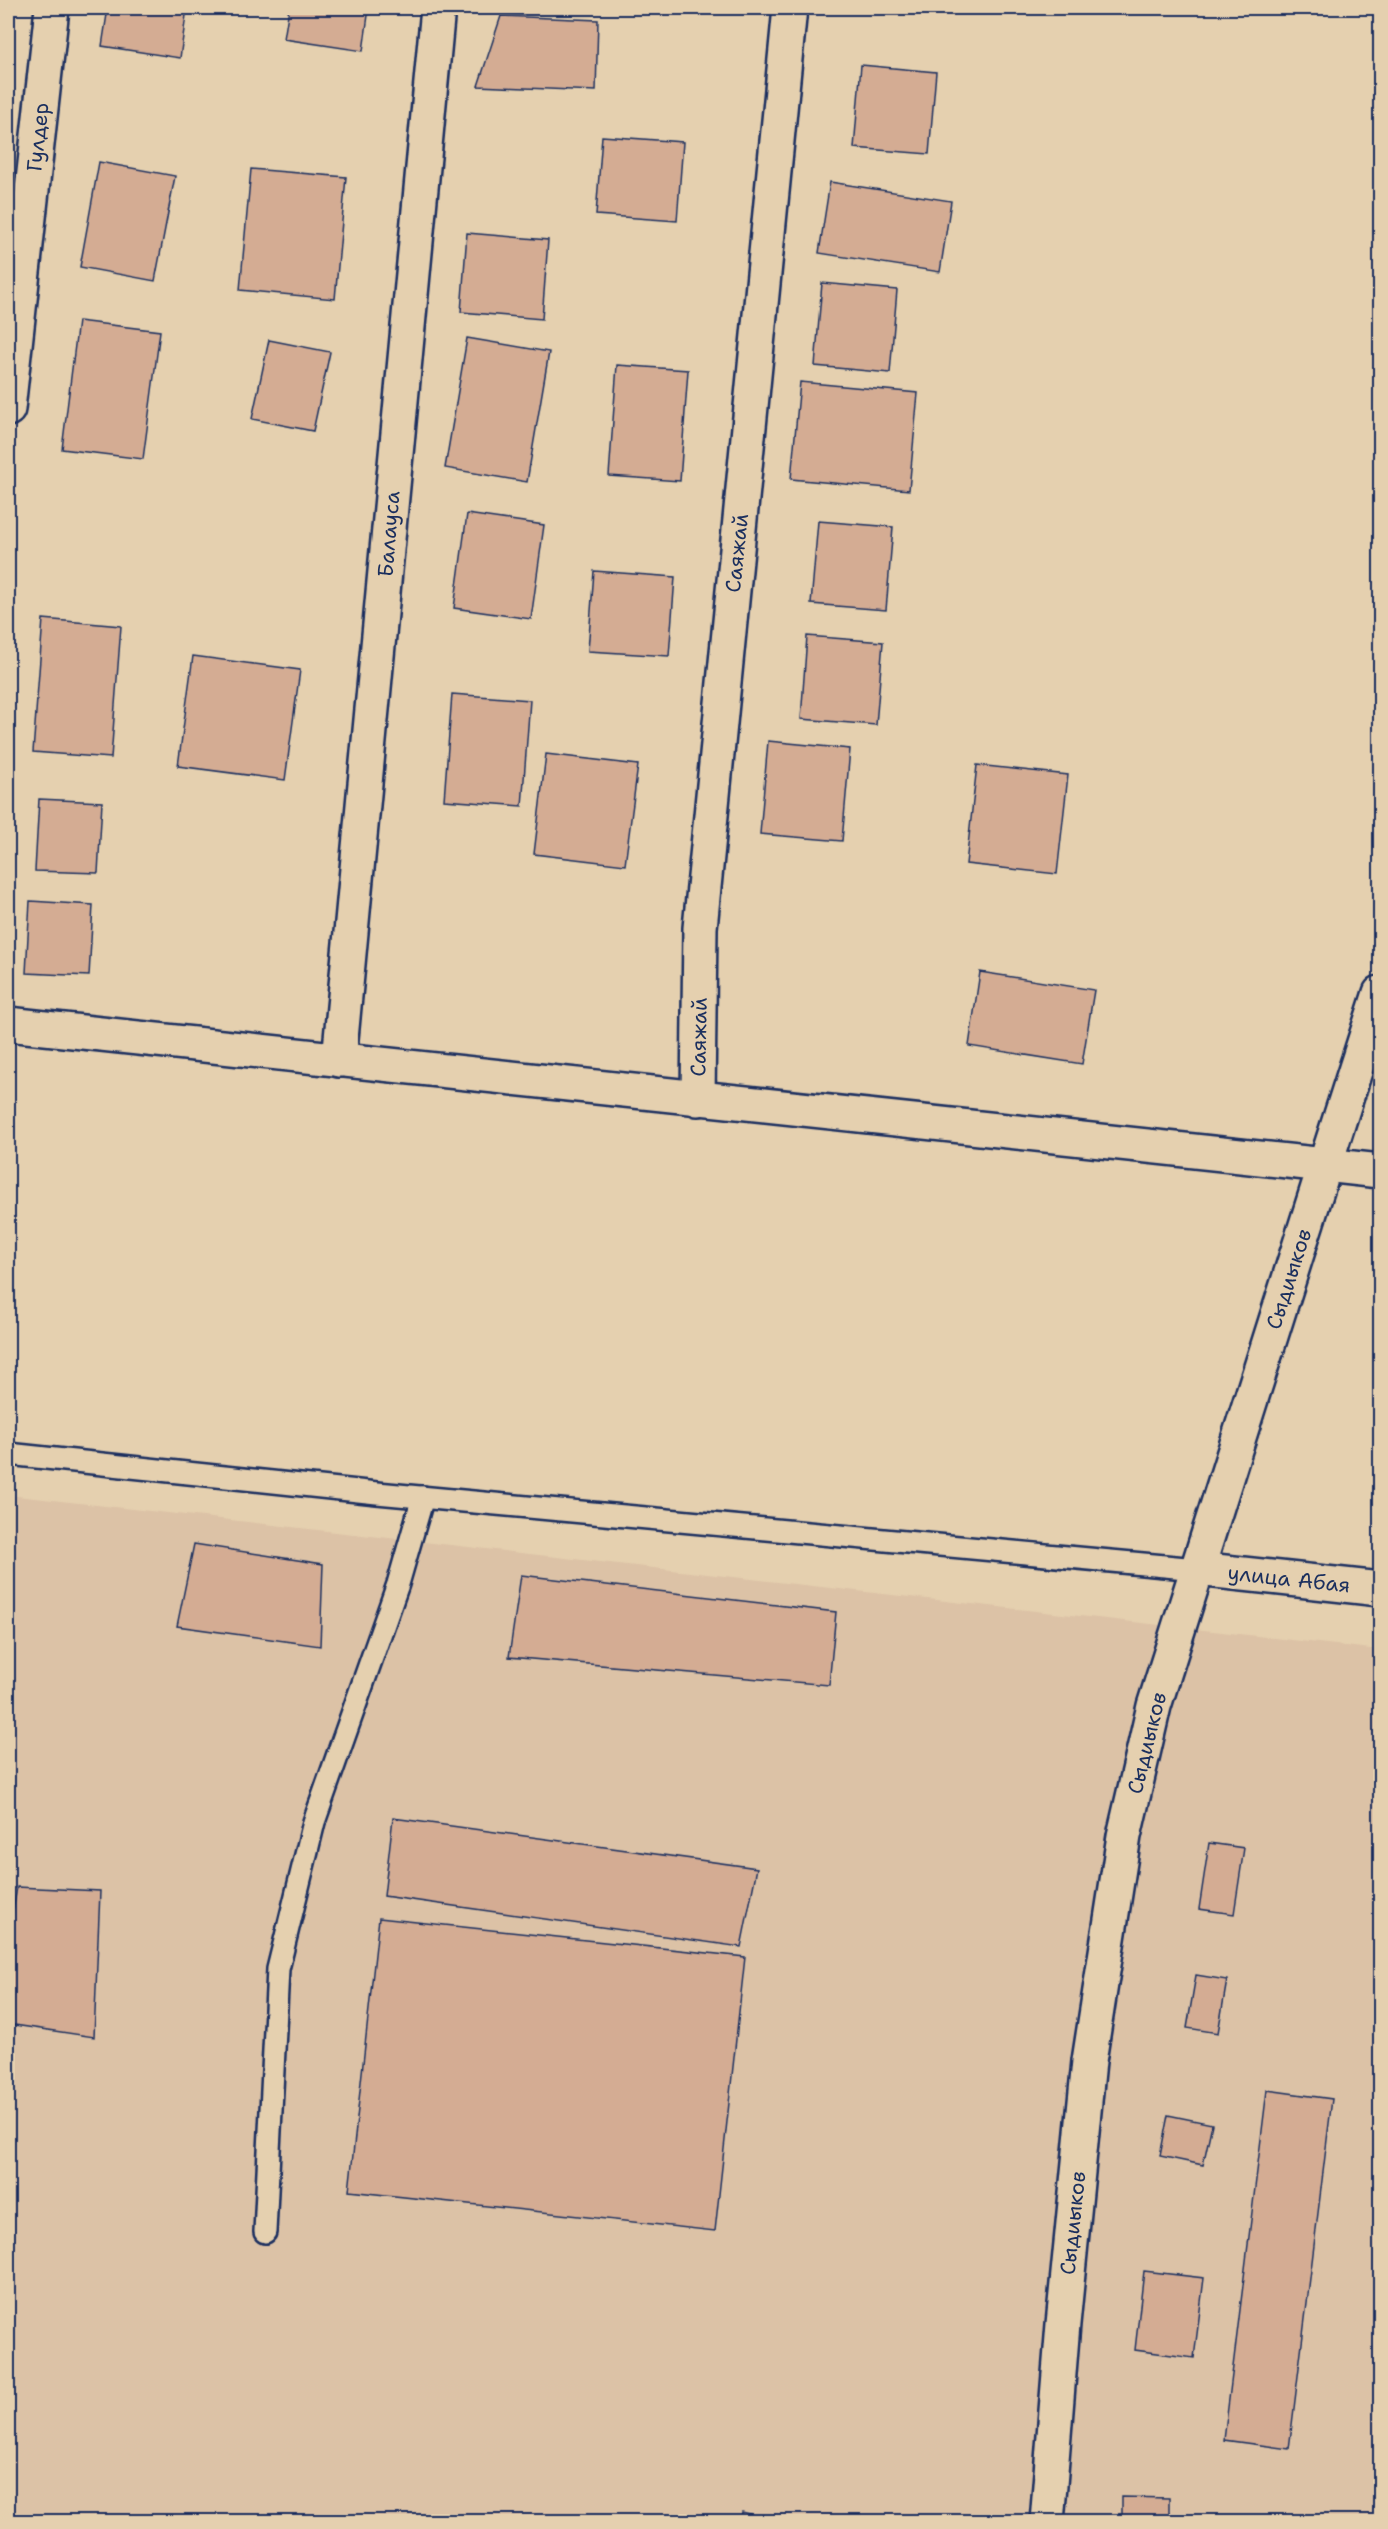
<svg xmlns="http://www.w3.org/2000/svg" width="1388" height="2529" viewBox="0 0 1388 2529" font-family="'Shantell Sans',sans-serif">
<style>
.built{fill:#dcc2a6}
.building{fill:#d4ac93;stroke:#1b2f5e;stroke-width:1.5}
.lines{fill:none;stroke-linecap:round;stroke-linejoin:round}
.service-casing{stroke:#1b2f5e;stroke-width:26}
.minor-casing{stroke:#1b2f5e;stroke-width:38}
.tertiary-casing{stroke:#1b2f5e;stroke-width:38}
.secondary-casing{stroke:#1b2f5e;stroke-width:38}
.service{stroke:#e5d0af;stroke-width:21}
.minor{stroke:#e5d0af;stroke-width:33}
.tertiary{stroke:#e5d0af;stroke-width:33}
.secondary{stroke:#e5d0af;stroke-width:33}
.labels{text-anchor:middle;stroke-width:6;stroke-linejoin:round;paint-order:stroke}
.street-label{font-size:21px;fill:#1b2f5e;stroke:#e5d0af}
</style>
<rect width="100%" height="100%" fill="#e5d0af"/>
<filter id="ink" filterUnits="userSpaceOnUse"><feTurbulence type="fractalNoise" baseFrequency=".0167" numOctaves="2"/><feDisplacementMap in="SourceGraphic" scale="12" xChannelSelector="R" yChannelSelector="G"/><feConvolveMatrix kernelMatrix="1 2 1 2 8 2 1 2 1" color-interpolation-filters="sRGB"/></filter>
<g filter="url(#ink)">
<!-- built -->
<path class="built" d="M8 1495 1380 1650V2521L8 2522Z"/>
<!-- building -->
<g class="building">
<path d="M108 8H187L180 58 102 46Z"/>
<path d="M289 8H369L363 51 284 39Z"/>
<path d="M501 16 598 20 596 91 478 86Z"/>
<path d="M861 65 936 72 929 154 854 148Z"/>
<path d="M602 136 683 142 677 221 596 215Z"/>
<path d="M99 162 175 176 155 281 80 267Z"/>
<path d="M251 169 346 177 335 299 240 290Z"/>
<path d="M830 182 951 201 940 272 819 253Z"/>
<path d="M467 233 548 240 542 319 461 312Z"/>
<path d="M822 283 897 290 890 373 815 366Z"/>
<path d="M78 321 160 331 143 459 62 449Z"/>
<path d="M467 338 549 352 527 482 445 468Z"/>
<path d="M269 340 330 352 313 431 252 419Z"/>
<path d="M617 365 688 370 680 481 609 476Z"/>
<path d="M800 382 918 393 909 490 791 479Z"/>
<path d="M467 514 544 525 531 619 454 608Z"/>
<path d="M818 521 893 527 886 610 811 604Z"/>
<path d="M594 571 675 577 669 656 588 651Z"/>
<path d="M43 619 121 626 111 758 33 752Z"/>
<path d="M807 636 883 642 876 725 801 719Z"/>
<path d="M193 656 300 670 285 780 178 766Z"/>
<path d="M452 694 530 700 522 806 444 800Z"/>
<path d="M768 741 850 749 842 841 760 834Z"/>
<path d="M546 754 638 765 625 865 534 854Z"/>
<path d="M977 765 1068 775 1057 874 966 864Z"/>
<path d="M39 799 102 802 98 873 35 871Z"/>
<path d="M30 901 93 905 89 976 26 973Z"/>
<path d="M980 972 1094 990 1082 1064 969 1046Z"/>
<path d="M194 1544 323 1564 320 1646 177 1626Z"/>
<path d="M521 1575 836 1612 829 1685 509 1657Z"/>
<path d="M393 1818 757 1868 741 1947 384 1896Z"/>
<path d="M1209 1843 1244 1848 1234 1914 1199 1909Z"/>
<path d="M17 1887 100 1891 94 2037 8 2024V1941Z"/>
<path d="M379 1918 745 1957 715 2231 349 2191Z"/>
<path d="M1196 1975 1227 1980 1218 2033 1187 2028Z"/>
<path d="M1267 2090 1332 2099 1289 2449 1224 2440Z"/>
<path d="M1168 2115 1212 2124 1203 2165 1160 2156Z"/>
<path d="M1144 2271 1204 2278 1194 2358 1135 2350Z"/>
<path d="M1122 2497 1169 2498V2522H1122Z"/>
<path d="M742 2512 781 2522H740Z"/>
</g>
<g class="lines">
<defs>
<g id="service">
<path d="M8 1454 377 1493 1197 1569"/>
<path d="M265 2232 278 1969 314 1822 398 1584 423 1497"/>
</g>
<g id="minor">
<path d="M8 409 52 8"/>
<path d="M339 1060 438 8"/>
<path d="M698 1099 700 928 790 8"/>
<path d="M1197 1569 1380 1589"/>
</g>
<path id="tertiary" d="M1380 993 1325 1165 1380 1171"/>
<path id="secondary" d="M8 1024 1325 1165 1154 1706 1124 1836 1089 2061 1063 2324 1047 2522"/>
</defs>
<!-- service casing -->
<use href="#service" class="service-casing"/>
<!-- minor casing -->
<use href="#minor" class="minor-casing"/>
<!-- tertiary casing -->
<use href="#tertiary" class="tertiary-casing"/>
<!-- secondary casing -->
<use href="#secondary" class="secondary-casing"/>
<!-- service -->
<use href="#service" class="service"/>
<!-- minor -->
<use href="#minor" class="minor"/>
<!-- tertiary -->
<use href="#tertiary" class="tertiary"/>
<!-- secondary -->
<use href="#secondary" class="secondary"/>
</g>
</g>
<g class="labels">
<!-- street labels -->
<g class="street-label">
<text transform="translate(38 137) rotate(-84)" y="7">Гулдер</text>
<text transform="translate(389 534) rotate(-85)" y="7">Балауса</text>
<text transform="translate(737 553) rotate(-84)" y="7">Саяжай</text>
<text transform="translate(699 1037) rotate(-89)" y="7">Саяжай</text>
<text transform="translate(1289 1279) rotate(-72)" y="7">Сыдиыков</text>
<text transform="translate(1289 1579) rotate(6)" y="7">улица Абая</text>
<text transform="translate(1147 1743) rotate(-76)" y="7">Сыдиыков</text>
<text transform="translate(1073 2223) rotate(-84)" y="7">Сыдиыков</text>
</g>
</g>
<!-- margin -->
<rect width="1388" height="2529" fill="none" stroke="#e5d0af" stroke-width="30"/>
<rect x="15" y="15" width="1358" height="2499" fill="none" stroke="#1b2f5e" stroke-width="2" filter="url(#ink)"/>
</svg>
